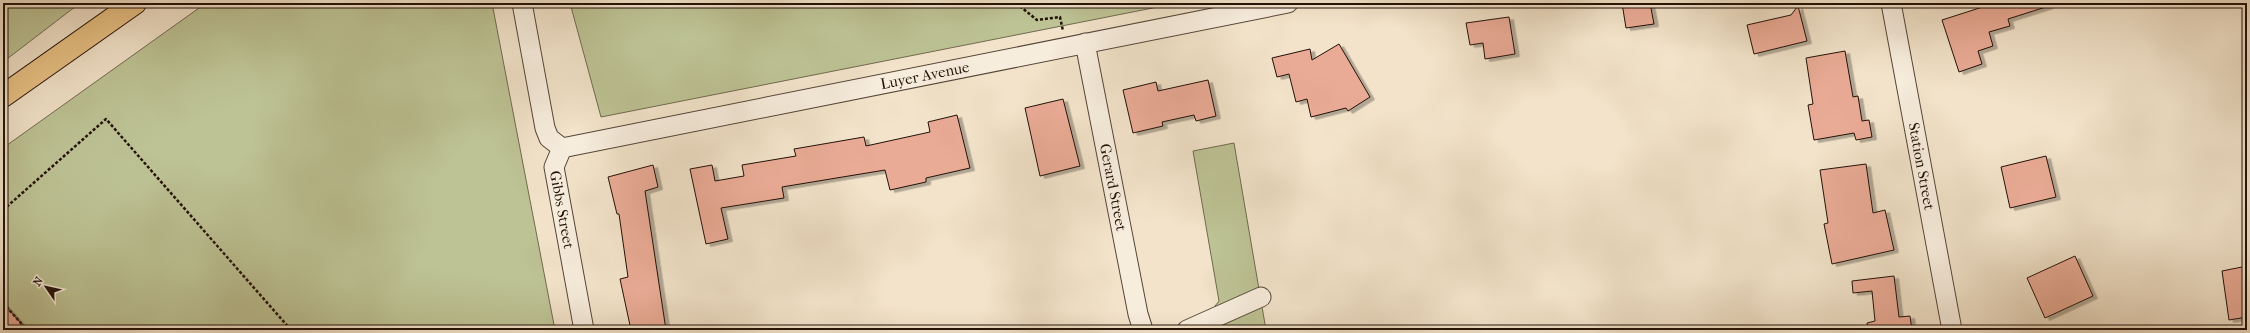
<svg xmlns="http://www.w3.org/2000/svg" width="2250" height="333" viewBox="0 0 2250 333" font-family="'IM FELL French Canon',serif">
<style>
.green{fill:#bdc395;stroke:#706a4e}
.building{fill:#eaab96;stroke:#221108;filter:url(#shadow)}
.lines{fill:none;stroke-linecap:round;stroke-linejoin:round}
.minor-casing{stroke:#564638;stroke-width:21}
.major-casing{stroke:#221108;stroke-width:24}
.path{stroke:#221108;stroke-width:2.5;stroke-dasharray:3 2;stroke-linecap:butt}
.minor{stroke:#f7eddd;stroke-width:19}
.major{stroke:#e9c285;stroke-width:22}
.labels{text-anchor:middle;stroke-width:3;stroke-linejoin:round;paint-order:stroke}
.street-label{font-size:15px;fill:#221108;stroke:#f7eddd}
</style>
<defs>
<filter id="shadow"><feDropShadow dx="4.5" dy="2.5" stdDeviation="0" flood-color="#0004"/></filter>
</defs>
<rect width="100%" height="100%" fill="#f2e3ca"/>
<filter id="stains"><feTurbulence type="fractalNoise" baseFrequency=".005" numOctaves="4"/><feColorMatrix values="0 0 0 0 .2 0 0 0 0 .09 0 0 0 0 .02 0 0 0 .5 -.17"/></filter>
<radialGradient id="worn" r=".72"><stop offset=".6" stop-color="#630" stop-opacity="0"/><stop offset="1" stop-color="#630" stop-opacity=".3"/></radialGradient>
<!-- green -->
<g class="green">
<path d="M3 3H80L3 62Z"/>
<path d="M206 3H492L555 330H3V148Z"/>
<path d="M570 3H1178L601 117Z"/>
<path d="M1234 143 1266 330H1196L1219 301 1193 151Z"/>
</g>
<!-- building -->
<g class="building">
<path d="M1622 3H1650L1654 24 1626 28Z"/>
<path d="M1995 3H2049V6L2008 19 2010 26 1989 32 1993 46 1978 51 1982 64 1959 72 1942 20Z"/>
<path d="M1798 6 1807 41 1754 54 1747 25 1791 15Z"/>
<path d="M1509 17 1515 54 1485 59 1483 43 1470 45 1466 23Z"/>
<path d="M1339 44 1370 97 1348 111 1346 108 1311 117 1307 99 1296 102 1289 74 1277 77 1272 58 1310 49 1312 60Z"/>
<path d="M1845 51 1853 97 1858 96 1862 121 1869 120 1872 137 1856 140 1854 133 1814 140 1808 105 1813 104 1806 58Z"/>
<path d="M1208 80 1216 116 1196 121 1194 115 1162 122 1163 126 1133 133 1123 90 1156 82 1158 91Z"/>
<path d="M1063 99 1080 166 1040 176 1025 108Z"/>
<path d="M957 115 970 168 926 178V182L890 190 885 170 782 187 784 198 721 208 728 239 706 244 690 169 712 165 715 181 744 176 742 165 796 156 794 149 864 137 866 146 930 132 928 122Z"/>
<path d="M2046 156 2056 197 2010 208 2001 167Z"/>
<path d="M1866 164 1873 213 1885 210 1894 250 1832 264 1824 224 1828 223 1820 170Z"/>
<path d="M653 165 658 187 645 191 666 330H631L620 279 628 277 619 214H617L608 177Z"/>
<path d="M2075 256 2093 296 2045 318 2027 278Z"/>
<path d="M2247 266V317L2229 320 2222 271Z"/>
<path d="M1894 276 1899 317 1910 316 1912 330H1868L1867 323 1875 321 1872 291 1853 293 1852 281Z"/>
<path d="M3 303 27 330H3Z"/>
</g>
<g class="lines">
<defs>
<g id="minor">
<path d="M522 3 545 128 549 138 562 148"/>
<path id="s1" d="M1891 3 1952 330"/>
<path id="s2" d="M1085 43 1138 314 1143 330"/>
<path id="s3" d="M562 148 1288 3"/>
<path id="s4" d="M562 148 554 167 584 330"/>
<path d="M1187 330 1261 297"/>
</g>
<path id="major" d="M3 96 135 3"/>
</defs>
<!-- minor casing -->
<use href="#minor" class="minor-casing"/>
<!-- major casing -->
<use href="#major" class="major-casing"/>
<!-- path -->
<g class="path">
<path d="M1016 3 1037 20 1060 17 1063 31"/>
<path d="M3 210 106 119 291 330"/>
<path d="M3 303 27 330"/>
</g>
<!-- minor -->
<use href="#minor" class="minor"/>
<!-- major -->
<use href="#major" class="major"/>
</g>
<g class="labels">
<!-- street labels -->
<g class="street-label">
<text dy="5" stroke="none"><textPath href="#s3" startOffset="370">Luyer Avenue</textPath></text>
<text dy="5" stroke="none"><textPath href="#s1" startOffset="166">Station Street</textPath></text>
<text dy="5" stroke="none"><textPath href="#s2" startOffset="147">Gerard Street</textPath></text>
<text dy="5" stroke="none"><textPath href="#s4" startOffset="64">Gibbs Street</textPath></text>
</g>
</g>
<!-- margin -->
<rect width="2250" height="333" fill="none" stroke="#f2e3ca" stroke-width="16"/>
<rect x="4" y="4" width="2242" height="325" fill="none" stroke="#221108" stroke-width="2"/>
<rect x="8" y="8" width="2234" height="317" fill="none" stroke="#221108"/>
<!-- north arrow -->
<g transform="translate(46 287) rotate(304)" stroke="#f7eddd" stroke-width="3" paint-order="stroke">
<path d="M0-3L7 15L0 10L-7 15Z" fill="#221108"/>
<text y="-6" font-size="11" font-weight="bold" text-anchor="middle" fill="#221108">N</text>
</g>
<rect width="100%" height="100%" filter="url(#stains)"/>
<rect width="100%" height="100%" fill="url(#worn)"/>
</svg>
